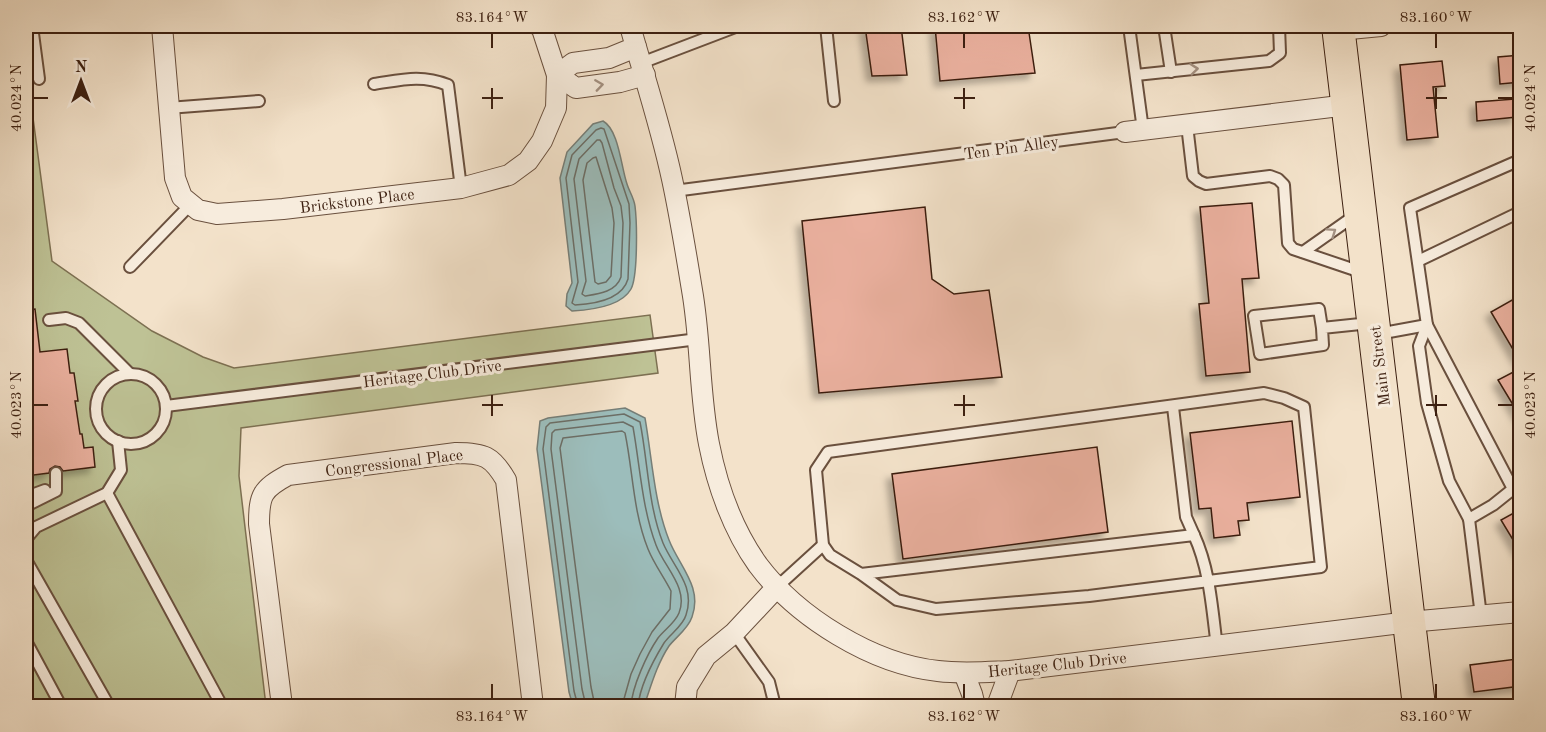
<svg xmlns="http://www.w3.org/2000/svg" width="1546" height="732" viewBox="0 0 1546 732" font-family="'Old Standard TT',serif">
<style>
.green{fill:#bec295;stroke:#7d7052;stroke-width:1.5}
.water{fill:#9cbdbb;stroke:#767e77;stroke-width:1.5}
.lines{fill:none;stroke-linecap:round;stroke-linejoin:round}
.shore{stroke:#6c6e66;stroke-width:1.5}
.building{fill:#e9af9d;stroke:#3c1f10;stroke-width:1.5;filter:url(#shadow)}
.service-casing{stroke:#6a503e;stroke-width:14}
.minor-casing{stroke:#6a503e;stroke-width:22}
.primary-casing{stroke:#3c1f10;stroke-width:34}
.service{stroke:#f7ecdd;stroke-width:10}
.minor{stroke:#f7ecdd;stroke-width:20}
.primary{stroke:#f3e2ca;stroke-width:32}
.oneway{stroke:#a39081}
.ticks{fill:none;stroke:#3c1f10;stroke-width:2}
.labels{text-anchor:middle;stroke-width:6;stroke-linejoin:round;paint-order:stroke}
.street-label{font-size:16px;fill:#3c1f10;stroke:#f7ecdd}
.neatline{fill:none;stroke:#3c1f10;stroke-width:2}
.ticks-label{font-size:15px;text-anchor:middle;fill:#3c1f10}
</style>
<defs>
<filter id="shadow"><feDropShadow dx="-5.5" dy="5.5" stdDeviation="3" flood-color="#0004"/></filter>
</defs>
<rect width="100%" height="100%" fill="#f3e2ca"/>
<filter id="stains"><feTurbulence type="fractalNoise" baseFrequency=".00333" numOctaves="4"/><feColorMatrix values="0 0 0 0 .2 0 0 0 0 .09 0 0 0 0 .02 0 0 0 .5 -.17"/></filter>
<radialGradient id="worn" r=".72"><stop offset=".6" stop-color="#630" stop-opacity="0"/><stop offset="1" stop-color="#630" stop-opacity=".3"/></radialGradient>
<!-- green -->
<path class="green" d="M26 65 52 261 152 331 203 357 234 368 650 315 658 373 241 428 239 476 266 706H26Z"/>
<!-- water -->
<g class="water">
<path d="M603 121C619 130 621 167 627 184 629 191 634 198 635 206 637 222 638 276 631 289 621 307 590 310 572 311L566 306 567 294 572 283 560 178 567 152 593 124Z"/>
<path d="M625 408 645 418C652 458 654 502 669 540 679 566 703 587 692 617 688 629 676 637 669 646 657 664 651 686 644 706H573L569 692 537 449 540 421 548 418Z"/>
</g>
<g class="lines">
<!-- shore -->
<g class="shore">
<path d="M601 128 604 129 629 204 630 223 628 279C622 300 594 304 575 305L572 303 578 282 566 178 572 155 596 130Z"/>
<path d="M597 140H600L602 143 614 188 621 206 623 223 621 277C616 292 598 294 585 296L582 294 586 281 574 179 579 159Z"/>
<path d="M596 157 612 208 614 223 611 276 606 282 598 284 595 282 583 180 587 163 593 158Z"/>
<path d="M578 706 574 691 543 449 546 427 550 423 624 414 640 422C648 462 648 505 663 543 673 567 696 586 686 615 683 626 670 634 664 643 653 661 640 686 638 706"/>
<path d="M586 706 582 689 551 449 552 433 555 430 623 422 633 427C640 466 642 508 656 545 664 567 689 588 679 613 675 623 664 630 658 638 647 654 632 687 631 706"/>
<path d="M595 706 591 687 560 448 563 438 622 431 625 433C633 471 633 512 648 549 654 564 664 577 671 591L670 609 652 632 640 654 631 674 622 706"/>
</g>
</g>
<!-- building -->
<g class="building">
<path d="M865 26H901L907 75 872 76Z"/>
<path d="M935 26H1028L1035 73 940 81Z"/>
<path d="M1521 55V82L1500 84 1498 57Z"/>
<path d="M1442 61 1445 86 1433 87 1438 137 1407 140 1400 65Z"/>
<path d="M1515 99 1517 117 1477 121 1476 102Z"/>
<path d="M1252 203 1259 278 1242 279 1250 372 1206 376 1199 304 1209 303 1200 207Z"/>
<path d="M925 207 932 279 954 294 989 290 1002 377 819 393 802 221Z"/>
<path d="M1521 295V363L1491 312Z"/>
<path d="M35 309 40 352 67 349 70 373H74L78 401H75L80 434H82L84 448 93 447 95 467 63 471 60 467 55 466 50 469 49 473 26 476V310Z"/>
<path d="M1521 368V418L1498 380Z"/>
<path d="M1292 421 1300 497 1247 503 1249 520 1238 521 1240 535 1214 538 1211 508 1199 509 1190 433Z"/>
<path d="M1097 447 1108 532 903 559 892 474Z"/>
<path d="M1521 509V553L1501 520Z"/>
<path d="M1517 659 1521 686 1474 692 1470 665Z"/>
</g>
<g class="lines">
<defs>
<g id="service">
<path d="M32 26 39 79"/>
<path d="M826 26 834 101"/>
<path d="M1129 26 1143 130"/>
<path d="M1164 26 1171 72"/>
<path d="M641 63 738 26"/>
<path d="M1136 75 1269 61 1280 53 1279 26"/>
<path d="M374 84C401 80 421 74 448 85L461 188"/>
<path d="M168 108 259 101"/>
<path d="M1187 125 1193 176 1199 181 1206 184 1270 176 1278 179 1284 185 1288 243 1293 249 1364 273"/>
<path d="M674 191 1125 132"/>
<path d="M1303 252 1357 214"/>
<path d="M1418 261 1520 212"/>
<path d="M130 267 191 204"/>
<path d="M49 320 66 318 79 323 130 374"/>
<path d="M1427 325 1513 489 1493 505 1469 519 1481 616"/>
<path d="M1427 325 1419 346 1427 403 1449 481 1469 519"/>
<path d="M1322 328 1319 309 1254 316 1260 354 1323 345 1322 328 1370 323"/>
<path d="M1378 334 1427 325 1410 208 1520 160"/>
<circle cx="131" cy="409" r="35"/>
<path d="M166 406 698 339"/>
<path d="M1173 407 1186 517 1194 535"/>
<path d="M107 493 222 706"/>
<path d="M26 497 45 490"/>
<path d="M26 506 56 491V473"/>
<path d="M26 539 36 527 107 493 121 470 118 441"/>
<path d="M26 560 109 706"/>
<path d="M861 574 830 555 823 545 816 470 828 452 1264 393 1284 398 1304 407 1321 567 1089 596 936 609 897 600 861 574 1194 535C1210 570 1212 609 1217 647"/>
<path d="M778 586 823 545"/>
<path d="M734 633 769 682 775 706"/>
<path d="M26 641 61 706"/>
</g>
<g id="minor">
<path d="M162 26 175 178 182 197 198 210 217 214 283 209 461 188 509 175 528 161 542 141 556 108 557 75"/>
<path d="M539 26 542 29 557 75 576 88 620 82 645 75"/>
<path d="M630 26C644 76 661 127 672 179 680 216 686 253 692 290 701 341 699 393 709 444 717 485 733 530 758 565 797 617 872 664 938 671 962 674 986 672 1010 671L1409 622 1520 612"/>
<path d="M1339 30 1381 26"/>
<path d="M557 75 573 63 609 58 636 47"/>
<path d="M1125 132 1348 105"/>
<path d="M964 673 972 694 975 706"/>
<path d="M282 706 259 524C259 495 262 489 288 475L456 453C484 453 492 456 506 480L533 706"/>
<path d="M685 706 687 687 706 656 734 633 778 586"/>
<path d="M997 706 1010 671"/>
</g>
<path id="primary" d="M1338 26 1419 706"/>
</defs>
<!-- service casing -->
<use href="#service" class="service-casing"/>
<!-- minor casing -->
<use href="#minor" class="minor-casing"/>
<!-- primary casing -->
<use href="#primary" class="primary-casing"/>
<!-- service -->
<use href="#service" class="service"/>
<!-- minor -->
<use href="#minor" class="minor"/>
<!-- primary -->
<use href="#primary" class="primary"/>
</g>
<!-- one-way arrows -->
<defs><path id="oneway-chevron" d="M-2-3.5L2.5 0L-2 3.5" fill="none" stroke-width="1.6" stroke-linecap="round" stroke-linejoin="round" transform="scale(1.5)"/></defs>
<g class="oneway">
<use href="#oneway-chevron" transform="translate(1194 69) rotate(-6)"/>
<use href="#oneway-chevron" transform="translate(599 85) rotate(-8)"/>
<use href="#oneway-chevron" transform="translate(1332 232) rotate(-35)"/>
</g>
<!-- ticks -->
<path class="ticks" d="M492 33V48M964 33V48M1436 33V48M492 88V109M964 88V109M1436 88V109M33 98H48M482 98H503M954 98H975M1426 98H1447M1498 98H1513M492 395V416M964 395V416M1436 395V416M33 405H48M482 405H503M954 405H975M1426 405H1447M1498 405H1513M492 684V699M964 684V699M1436 684V699"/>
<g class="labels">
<!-- street labels -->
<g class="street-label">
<text transform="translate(1011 147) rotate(-8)" y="6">Ten Pin Alley</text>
<text transform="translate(357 200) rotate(-7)" y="6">Brickstone Place</text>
<text transform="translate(1379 366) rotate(-97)" y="6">Main Street</text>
<text transform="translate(432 373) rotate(-7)" y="6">Heritage Club Drive</text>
<text transform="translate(394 462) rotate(-7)" y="6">Congressional Place</text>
<text transform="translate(1057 664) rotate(-6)" y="6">Heritage Club Drive</text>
</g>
</g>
<!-- margin -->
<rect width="1546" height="732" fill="none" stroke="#f3e2ca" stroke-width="66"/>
<!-- north arrow -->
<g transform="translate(81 81)" stroke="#f7ecdd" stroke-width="4.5" paint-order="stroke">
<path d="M0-4.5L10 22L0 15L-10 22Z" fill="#3c1f10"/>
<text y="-9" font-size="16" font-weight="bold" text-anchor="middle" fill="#3c1f10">N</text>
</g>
<rect x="33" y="33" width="1480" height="666" class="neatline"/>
<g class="ticks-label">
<text x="492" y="22">83.164°W</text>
<text x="964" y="22">83.162°W</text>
<text x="1436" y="22">83.160°W</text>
<text transform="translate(16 98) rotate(-90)" y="5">40.024°N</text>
<text transform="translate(1530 98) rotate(-90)" y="5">40.024°N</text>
<text transform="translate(16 405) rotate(-90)" y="5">40.023°N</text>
<text transform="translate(1530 405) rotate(-90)" y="5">40.023°N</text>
<text x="492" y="721">83.164°W</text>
<text x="964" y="721">83.162°W</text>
<text x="1436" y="721">83.160°W</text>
</g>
<rect width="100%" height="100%" filter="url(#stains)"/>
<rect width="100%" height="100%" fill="url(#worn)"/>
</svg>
